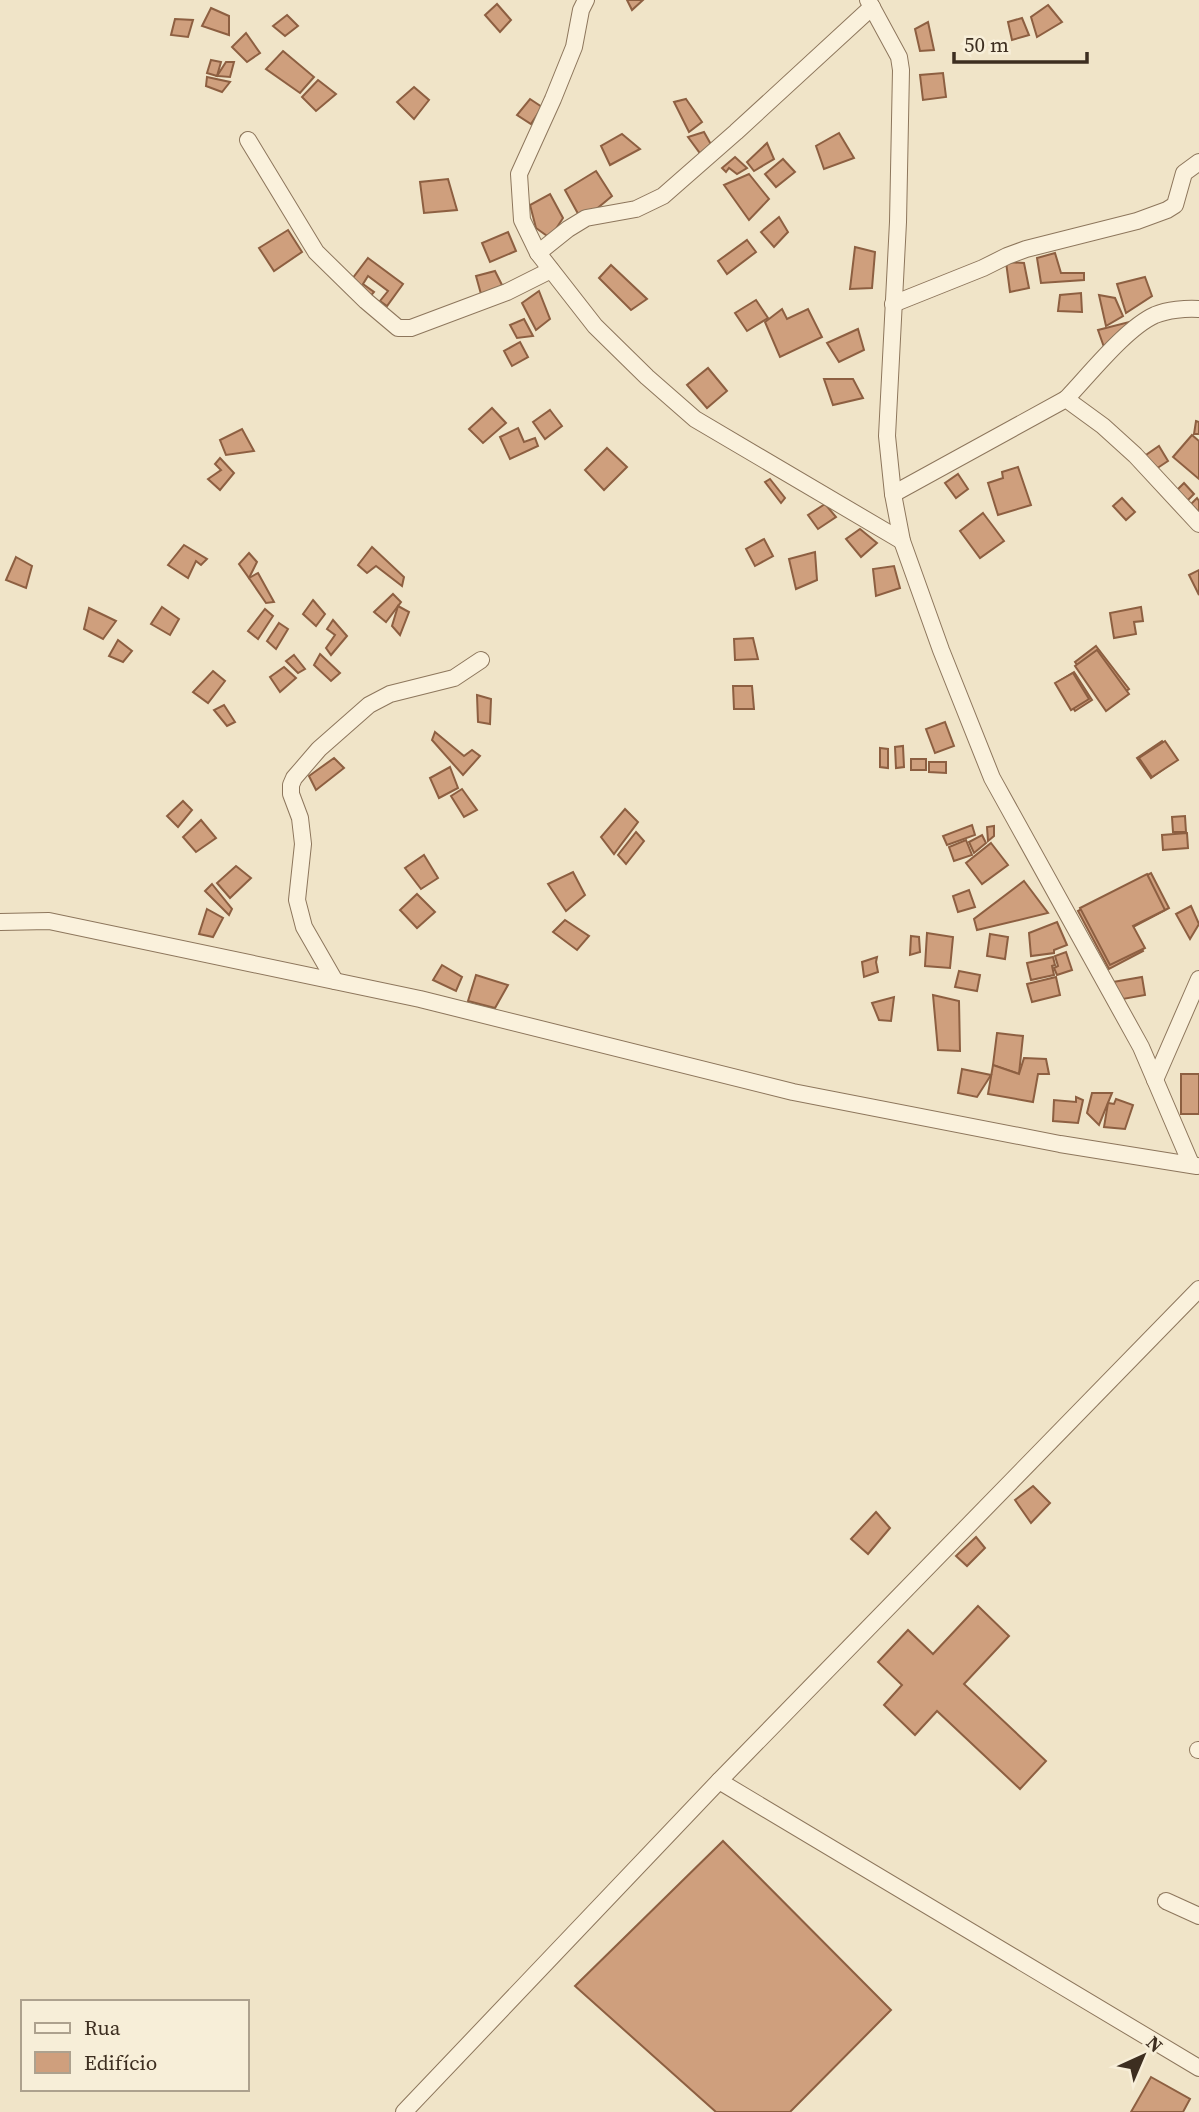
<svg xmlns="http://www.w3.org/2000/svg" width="1199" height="2112" viewBox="0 0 1199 2112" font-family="'Source Serif 4',serif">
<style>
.building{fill:#cf9f7d;stroke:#8d5f41;stroke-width:2}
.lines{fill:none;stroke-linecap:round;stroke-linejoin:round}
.street-casing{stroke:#8d765c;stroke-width:18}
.street{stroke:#faf1dc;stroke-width:16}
</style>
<rect width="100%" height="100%" fill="#f0e4c8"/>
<!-- building -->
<g class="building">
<path d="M627 0H643L632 10Z"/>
<path d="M497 4 511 20 500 32 485 15Z"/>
<path d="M1048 5 1062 22 1037 37 1031 17Z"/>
<path d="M211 8 229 16V35L202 26Z"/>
<path d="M287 15 298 26 285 36 273 26Z"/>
<path d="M1022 18 1029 35 1012 40 1008 22Z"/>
<path d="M175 19 193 20 188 37 171 35Z"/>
<path d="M928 22 934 50 920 51 915 29Z"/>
<path d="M246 33 260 53 247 62 232 47Z"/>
<path d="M283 51 314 77 300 93 266 69Z"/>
<path d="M211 60 221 62 217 76 207 73Z"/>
<path d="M226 62H234L230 77 217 76Z"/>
<path d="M943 73 946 97 923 100 920 75Z"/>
<path d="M207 77 230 82 222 92 206 86Z"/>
<path d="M318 80 336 94 316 111 302 97Z"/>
<path d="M414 87 429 100 414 119 397 102Z"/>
<path d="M530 99 542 107 531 124 517 115Z"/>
<path d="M686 99 702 122 689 132 674 102Z"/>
<path d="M704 132 713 148 702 156 688 137Z"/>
<path d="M839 133 854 158 824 169 816 146Z"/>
<path d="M622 134 640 149 610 165 601 146Z"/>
<path d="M767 143 774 159 754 171 747 162Z"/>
<path d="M735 157 747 168 737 174 729 168 726 172 722 168Z"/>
<path d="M783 159 795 172 776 187 765 174Z"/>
<path d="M596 171 612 196 582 221 565 190Z"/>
<path d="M749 174 769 199 749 220 724 185Z"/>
<path d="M448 179 457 210 424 213 420 182Z"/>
<path d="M550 194 563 218 550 238 536 228 530 205Z"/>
<path d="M779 217 788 232 774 247 761 232Z"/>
<path d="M288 230 302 252 274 271 259 248Z"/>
<path d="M508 232 516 251 490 262 482 243Z"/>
<path d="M747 240 756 252 727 274 718 261Z"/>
<path d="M855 247 875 252 872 288 850 289Z"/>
<path d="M1055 253 1061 273H1084V280L1041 283 1037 258Z"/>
<path d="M368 258 403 284 387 306 380 301 388 291 368 276 363 284 374 292 369 298 349 283Z"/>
<path d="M1006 262 1024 263 1029 288 1010 292Z"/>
<path d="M611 265 647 299 631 310 599 278Z"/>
<path d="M495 271 503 287 481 294 476 276Z"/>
<path d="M1145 277 1152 296 1126 313 1117 284Z"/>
<path d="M539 291 550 319 536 330 522 303Z"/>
<path d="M1081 293 1082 312 1058 311 1060 295Z"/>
<path d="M1099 295 1115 298 1123 316 1106 326Z"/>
<path d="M756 300 768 318 747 331 735 313Z"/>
<path d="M782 309 787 319 808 309 822 337 780 357 765 322Z"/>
<path d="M524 319 533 336 517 338 510 325Z"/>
<path d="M1133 321 1105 350 1098 330Z"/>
<path d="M858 329 864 350 839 362 827 343Z"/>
<path d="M520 342 528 357 512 366 504 351Z"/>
<path d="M708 368 727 391 707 408 687 385Z"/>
<path d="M824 379H853L863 398 833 405Z"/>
<path d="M492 408 506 423 483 443 469 429Z"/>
<path d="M550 410 562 426 545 439 533 422Z"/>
<path d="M1196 421 1199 422V434H1194Z"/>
<path d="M518 428 524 442 535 438 538 446 510 459 500 437Z"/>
<path d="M242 429 254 451 226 455 220 440Z"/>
<path d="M1192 435 1199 441V479L1173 457Z"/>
<path d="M1159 446 1168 461 1153 471 1143 457Z"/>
<path d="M607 448 627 467 604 490 585 470Z"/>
<path d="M220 458 234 473 220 490 208 479 221 470 215 464Z"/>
<path d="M1018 467 1031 505 998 515 988 483 1003 478 1002 472Z"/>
<path d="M958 474 968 489 956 498 945 483Z"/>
<path d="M770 479 785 498 781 503 765 482Z"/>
<path d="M1184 483 1194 494 1184 504 1174 493Z"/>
<path d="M1122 498 1135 512 1126 520 1113 506Z"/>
<path d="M1197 498 1199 501V519L1188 507Z"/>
<path d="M825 504 836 517 818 529 808 515Z"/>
<path d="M983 513 1004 541 980 558 960 531Z"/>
<path d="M860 529 877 543 861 557 846 539Z"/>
<path d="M764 539 773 556 755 566 746 549Z"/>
<path d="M184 545 207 559 201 565 196 561 188 578 168 565Z"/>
<path d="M372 547 404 577 402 586 376 566 367 573 358 565Z"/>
<path d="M815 552 817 580 796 589 789 559Z"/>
<path d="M249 553 257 562 249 578 239 564Z"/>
<path d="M16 557 32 566 26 588 6 580Z"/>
<path d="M894 566 900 588 876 596 873 569Z"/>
<path d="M1199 570V595L1189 575Z"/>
<path d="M258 573 274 602 266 603 249 578Z"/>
<path d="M393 594 401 602 386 622 374 612Z"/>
<path d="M313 600 325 614 316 626 303 614Z"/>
<path d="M398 606 409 612 400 635 392 626Z"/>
<path d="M162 607 179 619 170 635 151 624Z"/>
<path d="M1141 607 1143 621 1134 622 1136 634 1114 638 1110 613Z"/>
<path d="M89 608 116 621 103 639 84 629Z"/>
<path d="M265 609 273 616 258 639 248 631Z"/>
<path d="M333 620 347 636 331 655 326 648 335 635 327 629Z"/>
<path d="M279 623 288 629 276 649 267 641Z"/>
<path d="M753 638 758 659 735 660 734 639Z"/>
<path d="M118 640 132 651 123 662 109 656Z"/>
<path d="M1096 646 1129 689 1107 705 1075 662Z"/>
<path d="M1097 650 1129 694 1106 711 1075 666Z"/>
<path d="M320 654 340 673 331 681 314 665Z"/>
<path d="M294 655 305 669 298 673 286 661Z"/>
<path d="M284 667 296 678 280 692 270 677Z"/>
<path d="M213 671 225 681 208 703 193 692Z"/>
<path d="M1074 672 1092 700 1075 711 1056 683Z"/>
<path d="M1073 673 1089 699 1071 710 1055 683Z"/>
<path d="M733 686H752L754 709H734Z"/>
<path d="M477 695 491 699 490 724 478 722Z"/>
<path d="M224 705 235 722 227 726 214 710Z"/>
<path d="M945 722 954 746 935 753 926 729Z"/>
<path d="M435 732 464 756 472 750 480 756 463 775 432 740Z"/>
<path d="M1162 741 1176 760 1151 778 1137 758Z"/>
<path d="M1165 741 1178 760 1152 777 1139 758Z"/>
<path d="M903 746 904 767 896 768 895 747Z"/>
<path d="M880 748 888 749V768L880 767Z"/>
<path d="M334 758 344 768 316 790 309 776Z"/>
<rect x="911" y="759" width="15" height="11"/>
<path d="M929 762H946V773L929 772Z"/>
<path d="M450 767 458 788 439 798 430 778Z"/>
<path d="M462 789 477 810 464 817 451 796Z"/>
<path d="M183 801 192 810 178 827 167 816Z"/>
<path d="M625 809 638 822 614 854 601 837Z"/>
<path d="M1185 816 1186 832H1173L1172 817Z"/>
<path d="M201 820 216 838 196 852 183 837Z"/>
<path d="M972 825 975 835 947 845 943 836Z"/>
<path d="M994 826V836L988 841 987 827Z"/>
<path d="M636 832 644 841 626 864 618 855Z"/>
<path d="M1187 833 1188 848 1163 850 1162 835Z"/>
<path d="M982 835 986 843 974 853 969 842Z"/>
<path d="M966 840 972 855 954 861 949 847Z"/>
<path d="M991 843 1008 865 982 884 966 863Z"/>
<path d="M424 855 438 878 421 889 405 868Z"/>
<path d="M236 866 251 878 230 898 217 883Z"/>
<path d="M573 872 585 895 566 911 548 884Z"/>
<path d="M1151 873 1169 908 1131 928 1143 951 1109 969 1078 911Z"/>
<path d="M1147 874 1165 910 1133 926 1145 948 1110 965 1080 908Z"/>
<path d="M1024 881 1048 913 977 930 974 919Z"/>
<path d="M212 884 232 909 229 915 205 891Z"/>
<path d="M969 890 975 907 958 912 953 896Z"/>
<path d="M417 894 435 912 417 928 400 910Z"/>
<path d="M1191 906 1199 924 1190 939 1176 914Z"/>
<path d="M207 909 223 918 213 937 199 934Z"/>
<path d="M565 920 589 936 577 950 553 932Z"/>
<path d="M1057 922 1067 945 1054 950V953L1031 956 1029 933Z"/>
<path d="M927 933 953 937 950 968 925 966Z"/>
<path d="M990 934 1008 937 1005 959 987 956Z"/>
<path d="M911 936 919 937 920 952 910 955Z"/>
<path d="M1066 952 1072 970 1057 975 1054 968 1058 966 1055 956Z"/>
<path d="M877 957 876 962 878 972 864 977 862 962Z"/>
<path d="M1053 957 1055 965 1052 966 1054 975 1031 980 1027 963Z"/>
<path d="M442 965 462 977 456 991 433 980Z"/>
<path d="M959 971 980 975 977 991 955 987Z"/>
<path d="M476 975 508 985 495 1008 468 1001Z"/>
<path d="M1056 977 1060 995 1032 1002 1027 984Z"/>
<path d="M1142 977 1145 995 1123 999 1113 982Z"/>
<path d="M933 995 959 1001 960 1051 938 1050Z"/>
<path d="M894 997 891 1021 879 1020 872 1003Z"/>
<path d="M997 1033 1023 1036 1019 1074 993 1065Z"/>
<path d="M1024 1058 1046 1059 1049 1074H1038L1033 1102 988 1094 993 1065 1019 1074Z"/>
<path d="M962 1069 991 1075 977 1097 958 1093Z"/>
<rect x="1181" y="1074" width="18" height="40"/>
<path d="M1092 1093H1112L1099 1125 1087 1113Z"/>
<path d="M1076 1097 1083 1100 1078 1123 1053 1121 1054 1100 1076 1102Z"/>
<path d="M1116 1099 1133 1105 1125 1129 1104 1127 1108 1103 1114 1104Z"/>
<path d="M1033 1486 1050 1503 1031 1523 1015 1500Z"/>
<path d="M876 1512 890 1528 868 1554 851 1539Z"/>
<path d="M976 1537 985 1548 967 1566 956 1556Z"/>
<path d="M978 1606 1009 1636 964 1684 1046 1761 1020 1789 937 1711 915 1735 884 1705 902 1685 878 1662 908 1630 933 1654Z"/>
<path d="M723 1841 891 2010 790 2112H716L575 1986Z"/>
<path d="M1151 2077 1190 2099 1183 2112H1131Z"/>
</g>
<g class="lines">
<defs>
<g id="street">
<path d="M586 0 581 10 574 47 553 99 519 174 522 220 538 253 595 326 647 377 695 419 902 541"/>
<path d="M868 0 899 57 901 70 898 222 887 436 893 494 902 541 941 650 992 778 1141 1047 1191 1164"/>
<path d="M248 140 316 252 366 301 398 328H411L507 292 551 270"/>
<path d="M538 253 568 229 586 218 636 209 663 196 736 132 872 7"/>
<path d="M893 304 983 268 1007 256 1026 249 1137 221 1167 210 1175 205 1184 173 1199 162"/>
<path d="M1066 399C1089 375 1126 328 1155 315 1167 310 1186 308 1199 309"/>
<path d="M893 494 1066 399 1103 426 1135 455 1199 524"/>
<path d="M0 922 49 921 420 999 793 1092 1060 1144 1197 1166"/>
<path d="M335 981 304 927 297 900 303 844 300 818 291 794V785L294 778 319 749 369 705 390 694 454 678 481 660"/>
<path d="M1155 1080 1199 979"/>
<path d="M1198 1750H1199"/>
<path d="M719 1781 1199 2068"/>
<path d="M1166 1901 1199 1916"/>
<path d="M404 2112 719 1781 1199 1289"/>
</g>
</defs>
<!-- street casing -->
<use href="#street" class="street-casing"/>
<!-- street -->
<use href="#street" class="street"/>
</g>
<!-- legend -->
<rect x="21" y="2000" width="228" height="91" fill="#f7eed8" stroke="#ada18e" stroke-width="2"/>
<rect x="35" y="2023" width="35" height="10" fill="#faf1dc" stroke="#ada18e" stroke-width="2"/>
<text x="84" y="2035" font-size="21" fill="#3d2e20">Rua</text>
<rect x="35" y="2052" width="35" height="21" fill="#cf9f7d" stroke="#ada18e" stroke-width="2"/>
<text x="84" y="2070" font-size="21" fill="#3d2e20">Edifício</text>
<!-- north arrow -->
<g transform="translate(1143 2056) rotate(44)" stroke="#f7eed8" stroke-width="5" paint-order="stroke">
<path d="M0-5L12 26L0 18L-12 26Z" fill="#3d2e20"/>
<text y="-10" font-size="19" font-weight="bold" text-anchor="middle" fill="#3d2e20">N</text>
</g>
<!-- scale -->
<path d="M954 52v10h133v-10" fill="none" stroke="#3d2e20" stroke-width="3.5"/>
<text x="964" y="52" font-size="21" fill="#3d2e20" stroke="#f7eed8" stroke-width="5" paint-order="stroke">50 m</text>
</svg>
